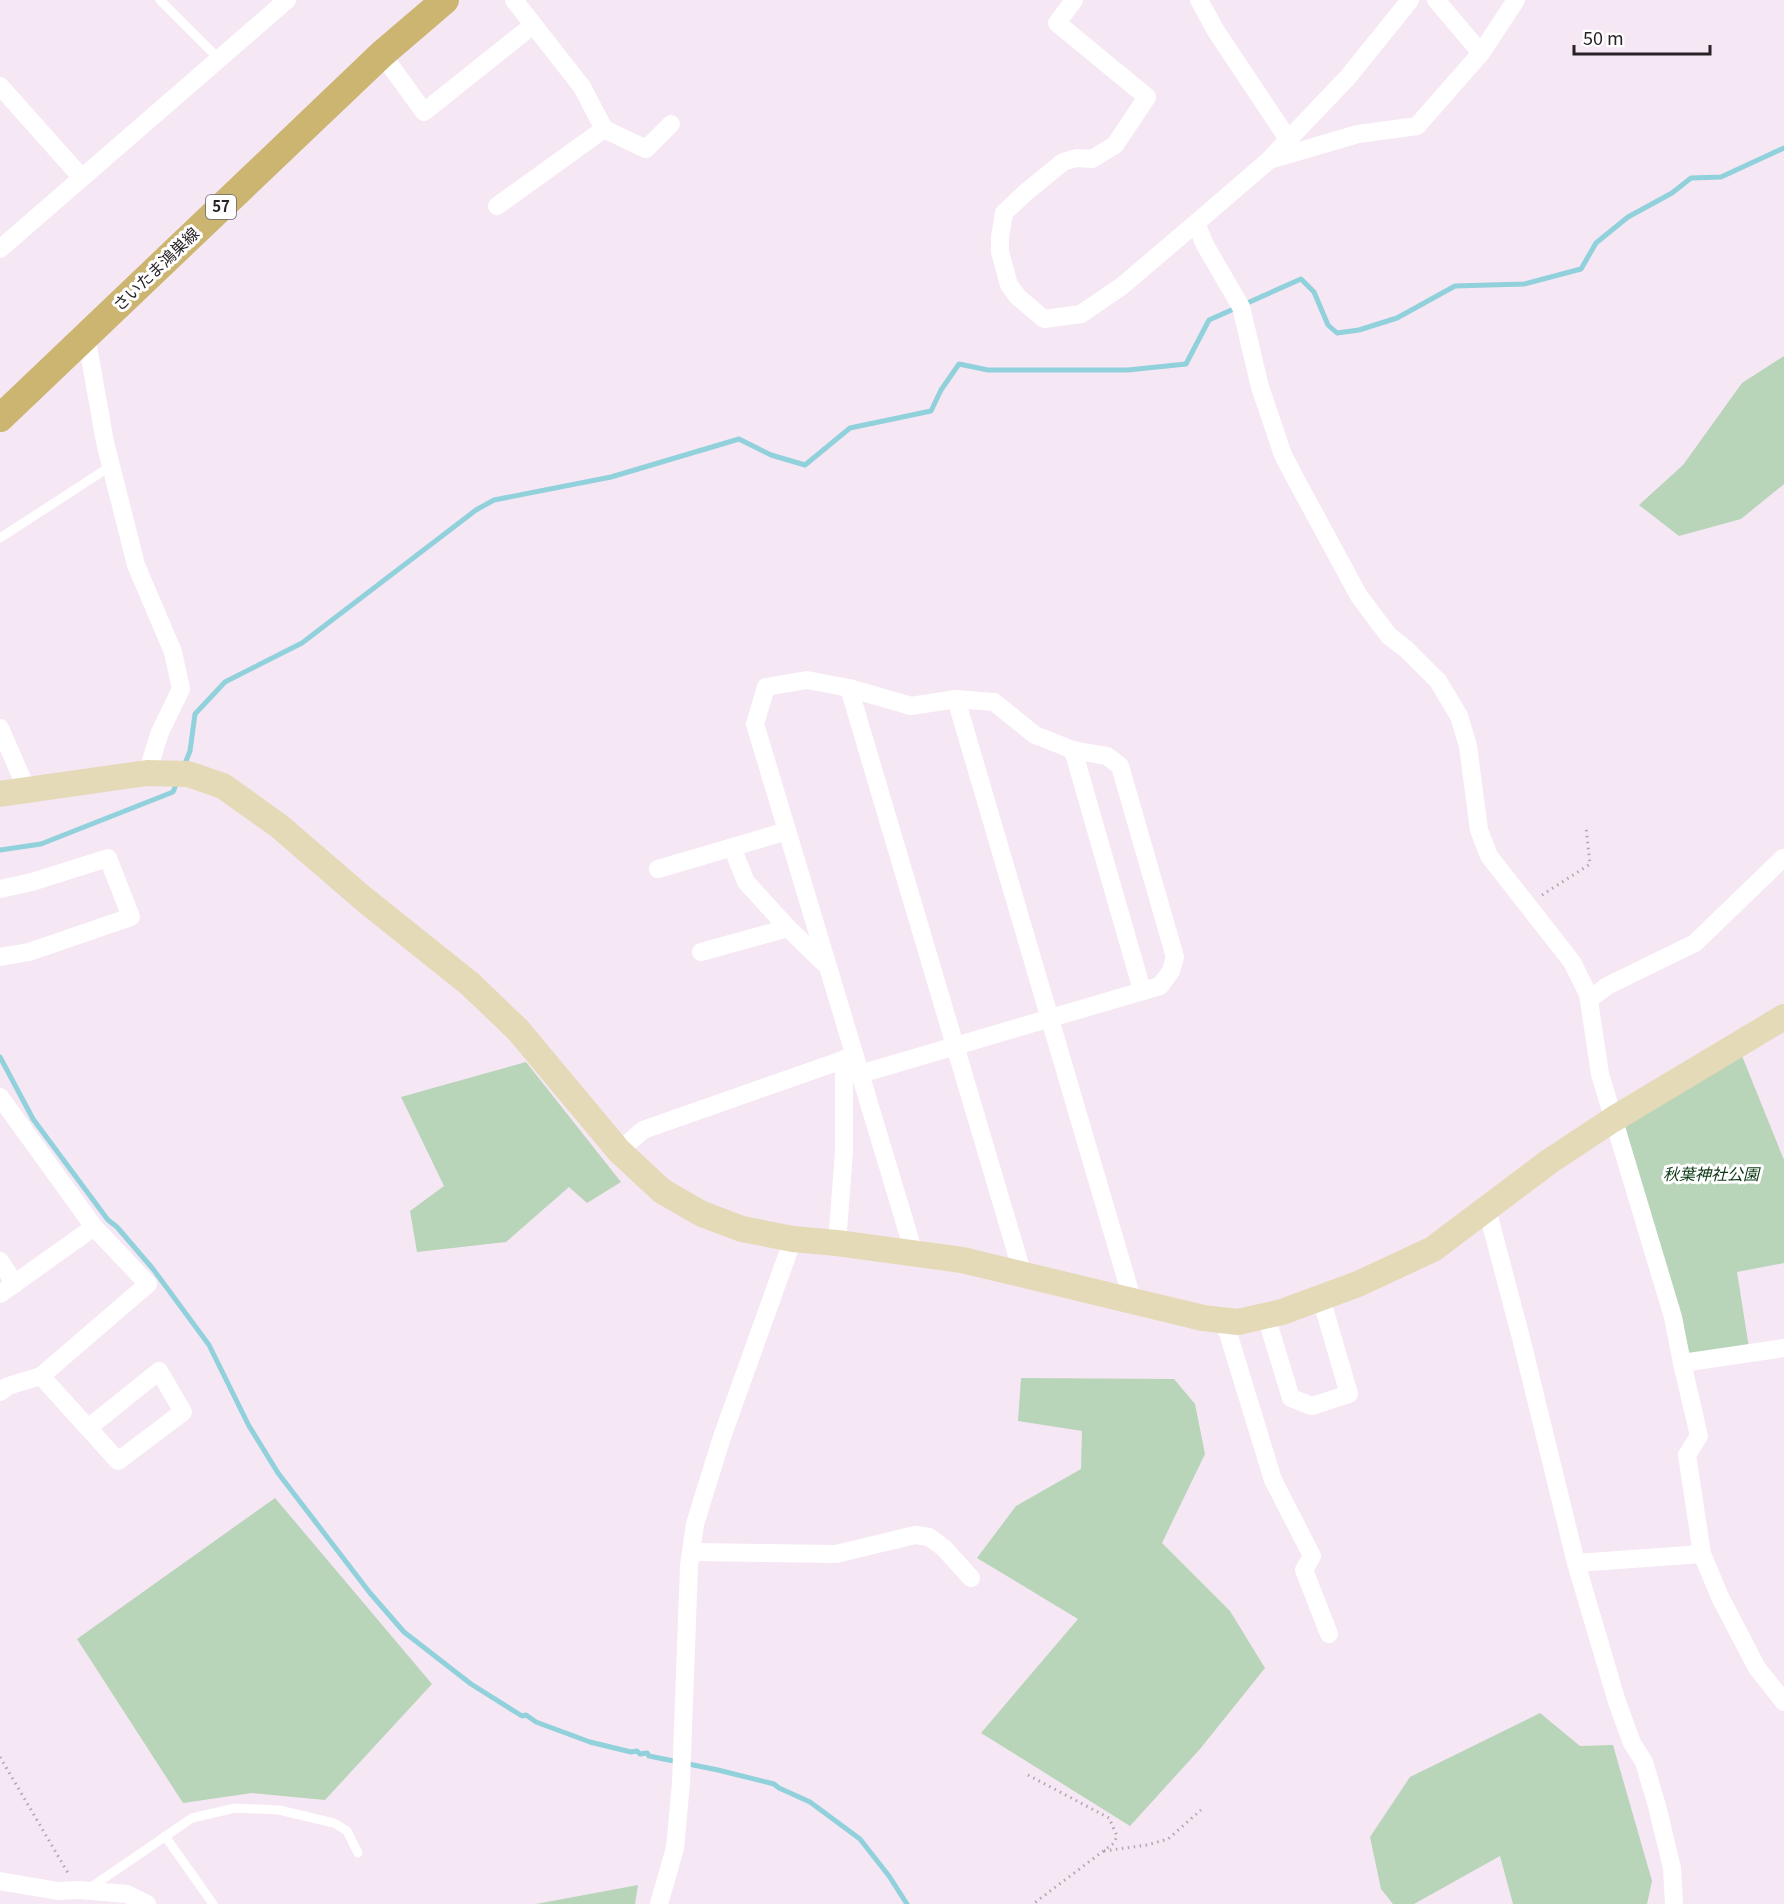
<svg xmlns="http://www.w3.org/2000/svg" width="1784" height="1904" viewBox="0 0 1784 1904" font-family="Georgia,'Noto Sans JP',serif">
<style>
.green{fill:#b8d4b9}
.lines{fill:none;stroke-linecap:round;stroke-linejoin:round}
.stream{stroke:#90d1db;stroke-width:5}
.path{stroke:#b2a6b0;stroke-width:3;stroke-dasharray:1.5 4.5;stroke-linecap:butt}
.lane{stroke:#fff;stroke-width:9}
.street{stroke:#fff;stroke-width:18}
.secondary{stroke:#e5dab8;stroke-width:26}
.primary{stroke:#cbb571;stroke-width:28}
.labels{text-anchor:middle;stroke-width:6;stroke-linejoin:round;paint-order:stroke}
.shield{fill:#fff;stroke:#686467;stroke-width:1.5}
.shield-label{font-size:15px;font-weight:bold;fill:#272226}
.street-label{font-size:16px;fill:#272226;stroke:#fff}
.park-label{font-size:16px;font-style:italic;fill:#0a3612;stroke:#fff}
</style>
<rect width="100%" height="100%" fill="#f6e7f4"/>
<!-- green -->
<g class="green">
<path d="M1784 356V484L1741 519 1679 536 1639 505 1683 465 1742 383Z"/>
<path d="M1740 1051 1784 1160V1263L1737 1272 1749 1348 1688 1356 1620 1125Z"/>
<path d="M526 1062 621 1182 587 1203 569 1187 506 1242 417 1252 410 1211 444 1186 401 1097Z"/>
<path d="M1021 1378 1174 1379 1195 1404 1205 1454 1162 1543 1230 1611 1265 1668 1200 1749 1130 1826 981 1733 1078 1619 977 1558 1016 1506 1081 1469 1082 1431 1018 1421Z"/>
<path d="M275 1498 432 1684 325 1800 252 1793 183 1803 77 1639Z"/>
<path d="M1540 1713 1580 1746 1613 1745 1652 1881 1647 1904H1513L1500 1856 1414 1904H1393L1381 1889 1370 1837 1410 1777Z"/>
<path d="M638 1885 635 1904H536Z"/>
</g>
<g class="lines">
<!-- stream -->
<g class="stream">
<path d="M184 766 190 751 195 714 225 682 302 643 476 510 494 500 611 477 739 439 771 455 805 465 850 428 931 411 941 390 959 364 988 370H1128L1186 364 1209 320 1301 279 1314 292 1328 325 1337 333 1359 330 1397 318 1455 286 1524 284 1581 269 1596 243 1628 217 1672 193 1691 178 1721 177 1784 148"/>
<path d="M0 850 41 844 173 792 178 780"/>
<path d="M0 1057 33 1119 108 1220 117 1227 153 1269 209 1345 249 1426 278 1473 370 1593 404 1632 471 1684 522 1716 526 1715 536 1722 590 1742 631 1752 637 1751 640 1754 647 1753 649 1756 718 1770 774 1784 779 1788 810 1802 860 1839 889 1876 907 1904"/>
</g>
<!-- path -->
<g class="path">
<path d="M1542 895 1590 864 1586 827"/>
<path d="M0 1757 68 1873"/>
<path d="M1028 1775 1109 1818 1117 1836 1114 1843 1033 1904"/>
<path d="M1104 1851 1147 1845 1168 1839 1201 1810"/>
</g>
<!-- lane -->
<g class="lane">
<path d="M160 0 219 59"/>
<path d="M0 538 111 466"/>
<path d="M165 1836 213 1904"/>
<path d="M87 1890 192 1818 235 1808 279 1810 334 1823 347 1831 358 1853"/>
</g>
<!-- street -->
<g class="street">
<path d="M514 0 582 87 604 129 646 149 671 124"/>
<path d="M1074 0 1057 23 1147 97 1115 145 1092 159 1076 158 1063 162 1025 193 1004 213 1000 237V252L1009 285 1018 297 1044 319 1081 314 1122 286 1196 223"/>
<path d="M1199 0 1216 31 1288 139"/>
<path d="M1410 0 1348 77 1268 161 1196 223 1205 245 1241 307 1260 387 1283 455 1295 478 1359 596 1389 636 1406 649 1438 681 1459 716 1468 746 1479 830 1489 856 1572 962 1588 994 1600 1074 1673 1317 1682 1363 1699 1436 1687 1455 1702 1554 1720 1597 1757 1668 1784 1702"/>
<path d="M1436 0 1481 53"/>
<path d="M382 54 424 112 533 25"/>
<path d="M0 86 82 178"/>
<path d="M1269 160 1358 134 1417 126 1481 53 1516 0"/>
<path d="M497 206 604 129"/>
<path d="M0 249 287 0"/>
<path d="M86 335 105 442 136 565 173 652 181 689 160 732 147 773"/>
<path d="M849 688 1023 1275"/>
<path d="M956 699 1133 1302"/>
<path d="M0 728 27 790"/>
<path d="M732 847 746 882 788 928 825 964"/>
<path d="M658 869 787 831"/>
<path d="M0 889 32 882 108 858 131 917 29 952 0 957"/>
<path d="M701 952 788 928"/>
<path d="M1589 1000 1607 986 1695 943 1783 858"/>
<path d="M860 1074 1160 986 1171 971 1175 957 1120 766 1107 756 1073 750"/>
<path d="M0 1097 94 1227 148 1284 41 1376 8 1386 0 1392"/>
<path d="M619 1151 643 1130 854 1056"/>
<path d="M1487 1209 1521 1338 1576 1563 1617 1702 1632 1743 1644 1762 1657 1806 1672 1868 1674 1904"/>
<path d="M837 1243 844 1152V1059"/>
<path d="M914 1253 755 724 766 687 807 680 849 688 911 706 956 699 994 702 1035 735 1073 750 1142 990"/>
<path d="M0 1261 15 1284"/>
<path d="M0 1294 94 1227"/>
<path d="M1266 1316 1291 1398 1312 1406 1349 1394 1321 1298"/>
<path d="M1224 1320 1273 1480 1312 1556 1304 1570 1329 1634"/>
<path d="M1682 1363 1784 1348"/>
<path d="M41 1376 118 1461 183 1412 159 1371 88 1428"/>
<path d="M691 1552 836 1554 915 1535 929 1537 944 1548 971 1578"/>
<path d="M1576 1563 1702 1554"/>
<path d="M0 1881 58 1891 79 1890 127 1894 147 1904"/>
<path d="M659 1904 675 1848 681 1783 689 1566 695 1524 722 1437 793 1239"/>
</g>
<!-- secondary -->
<path class="secondary" d="M0 794 147 773 188 774 223 786 279 826 365 900 470 984 518 1030 619 1151 662 1191 702 1214 742 1229 793 1239 837 1243 962 1260 1203 1318 1238 1322 1282 1312 1358 1284 1433 1249 1550 1161 1612 1120 1784 1017"/>
<!-- primary -->
<path class="primary" d="M0 418 382 54 445 0"/>
</g>
<g class="labels">
<!-- shield labels -->
<rect class="shield" x="206" y="195" width="30" height="24" rx="4.5"/>
<g class="shield-label">
<text x="221" y="212">57</text>
</g>
<!-- street labels -->
<g class="street-label">
<text transform="translate(156 269) rotate(-44)" y="6">さいたま鴻巣線</text>
</g>
<!-- park labels -->
<g class="park-label">
<text x="1711" y="1180">秋葉神社公園</text>
</g>
</g>
<!-- scale -->
<path d="M1574 45v9h136v-9" fill="none" stroke="#272226" stroke-width="3"/>
<text x="1583" y="45" font-size="18" fill="#272226" stroke="#ffffff" stroke-width="4.5" paint-order="stroke">50 m</text>
</svg>
